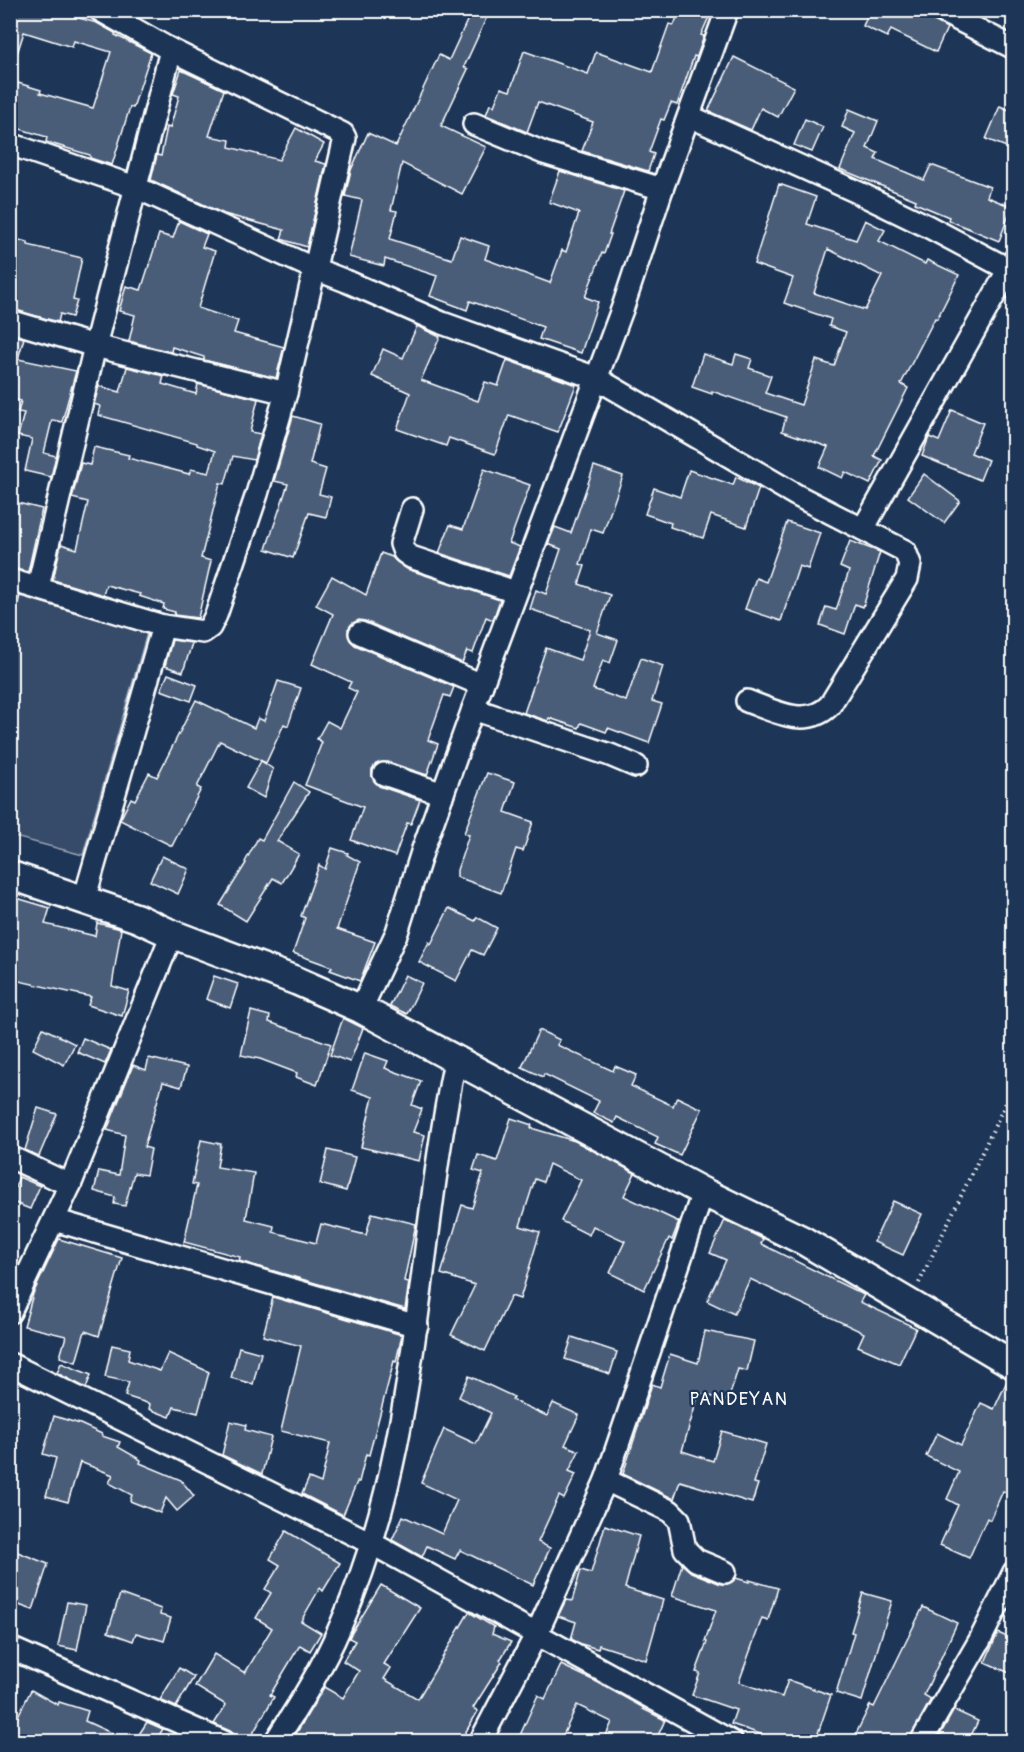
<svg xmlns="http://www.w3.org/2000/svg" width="1024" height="1752" viewBox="0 0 1024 1752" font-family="Pangolin,sans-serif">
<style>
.green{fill:#364b69;stroke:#9aa5b4;stroke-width:1.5}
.building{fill:#4a5d79;stroke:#fff;stroke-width:1.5;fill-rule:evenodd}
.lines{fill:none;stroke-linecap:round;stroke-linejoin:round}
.minor-casing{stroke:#fff;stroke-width:26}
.tertiary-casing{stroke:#fff;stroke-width:32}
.path{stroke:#fff;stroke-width:4;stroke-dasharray:1.5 4.5;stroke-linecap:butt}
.minor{stroke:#1d3557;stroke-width:21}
.tertiary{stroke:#1d3557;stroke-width:27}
.labels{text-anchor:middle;stroke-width:4.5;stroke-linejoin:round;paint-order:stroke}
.quarter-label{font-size:18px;letter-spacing:1.5px;fill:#fff;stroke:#1d3557}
</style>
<rect width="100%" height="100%" fill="#1d3557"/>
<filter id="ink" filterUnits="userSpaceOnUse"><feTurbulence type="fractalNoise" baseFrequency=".0167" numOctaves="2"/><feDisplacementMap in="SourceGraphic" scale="12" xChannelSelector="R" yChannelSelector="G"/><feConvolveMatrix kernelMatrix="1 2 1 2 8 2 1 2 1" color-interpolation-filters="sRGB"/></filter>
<g filter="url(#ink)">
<!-- green -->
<path class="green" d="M10 593 147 633 83 855 11 836Z"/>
<!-- building -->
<g class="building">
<path d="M10 10H51L97 23 115 33V35L151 53 133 108 130 107 112 165 90 158V155L46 142 47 137 10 126V107L18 83 41 90 40 93 93 108 111 52 74 41 72 47 24 32 14 63 10 62Z"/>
<path d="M472 10H490L464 67 468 69 441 126 486 147 462 194 402 163 391 210 397 211 390 239 452 259 460 236 489 246 485 259 550 283 562 250 566 252 579 213 549 202 560 171 624 191 609 234H611L604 254 602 253 585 297 598 302 581 353 539 339 543 327 470 301 467 310 430 296 437 276 385 259 384 266 349 257 362 200 345 196 351 170 368 133 396 146 439 55 449 60Z"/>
<path d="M680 10H712L701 35 704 36 697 57 694 56 677 105 671 103 664 120 661 119 649 152 654 154 648 171 582 151 593 122 538 102 527 132 486 115 490 104 494 106 501 88 510 91 524 51 588 74 596 52 652 72 669 24 674 25Z"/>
<path d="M870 10H918L947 28 936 52 891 30 887 37 863 26Z"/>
<path d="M734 57 794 87 778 117 761 108 751 130 708 111Z"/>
<path d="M181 70 224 90 209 136 230 140 229 147 279 160 296 128 324 144 315 161 326 164 307 247 281 239 284 230 224 214 151 180 157 155 161 156 167 127 170 128 179 96 173 94Z"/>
<path d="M1000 106 1014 112V150L986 139Z"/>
<path d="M849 109 878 121 867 148 878 153 875 159 924 180 931 165 990 187 987 197 1012 207 999 241 948 220 949 217 915 203 916 200 840 169 855 133 842 127Z"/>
<path d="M805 119 823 127 812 152 794 145Z"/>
<path d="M779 184 816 197 807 224 856 240 865 220 885 230 879 241 925 264 927 260 959 275 937 319 935 318 901 384 908 388 874 456 882 460 870 484 845 472 842 478 819 467 828 447 782 431 786 417 712 391V394L692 387 703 354 733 364 736 354 752 359 749 368 771 376 765 393 801 405 816 360 834 366 846 332 829 326 831 319 784 303 793 278 754 264ZM828 249 882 276 865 310 814 293Z"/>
<path d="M179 221 207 234 202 247 215 251 198 308 238 321 234 333 284 347 276 378 204 360V357L172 347 171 352 129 341 135 315 119 311 126 286 141 290 159 234 173 238Z"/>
<path d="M10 238 28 242V245L82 258 73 300 77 301 72 317 60 314 58 322 10 309Z"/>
<path d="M417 326 440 337 421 380 478 401 485 382 498 386 507 360 576 385 558 432 509 415 495 454 449 438 446 446 397 429 410 393 372 376 383 349 403 358Z"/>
<path d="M10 334 24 338 18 359 76 371 62 422 52 420 44 453 56 456 51 477 25 471 32 439 18 436 24 413 18 412 21 401 10 398Z"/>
<path d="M127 367 164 376 162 384 196 394 198 384 258 399 250 432 261 434 254 460 233 456 225 484 220 483 201 558 211 561 198 618 174 615 175 612 163 609 164 604 139 596 140 594 106 585 103 595 53 580 61 544 77 549 88 502 72 498 81 463 90 465 94 447 129 455 128 458 189 474 191 469 209 473 215 451 197 445V443L98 415 100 406 94 404 99 386 120 392Z"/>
<path d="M952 410 983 423 971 453 988 460 980 480 922 456 929 437 939 441Z"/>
<path d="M293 416 320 424 310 464 326 469 319 494 331 497 326 517 309 513 293 558 266 549 288 484 274 481Z"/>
<path d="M594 466 623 476 603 533 591 529 580 564 585 566 579 584 610 595 597 633 618 640 610 663 603 660 593 689 626 701 641 658 663 666 652 701 662 704 649 743 608 728 606 732 581 723 579 728 549 718 548 721 524 713 546 648 580 660 590 630 530 609 536 590 546 594 561 549 548 544 555 527 571 533Z"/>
<path d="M484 469 530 485 509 543 520 547 509 576 439 553 450 525 463 529Z"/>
<path d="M689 470 733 485 736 477 759 488 746 527 711 515 703 538 670 527 671 523 645 514 654 488 680 497Z"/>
<path d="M924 474 960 501 944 523 908 497Z"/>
<path d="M10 501 42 509 28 572 10 568Z"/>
<path d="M787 522 820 533 808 569 799 566 781 621 745 609 756 578 766 582Z"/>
<path d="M850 541 880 552 863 607 855 604 845 634 820 625 826 607 836 610 849 571 840 567Z"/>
<path d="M381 553 392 557 397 562 407 569 500 600 493 620 486 617 473 653 467 651 462 663 365 621 359 620 353 623 348 629 350 640 355 645 454 687 450 697 444 695 428 740 438 744 427 775 388 762 376 764 372 769V777L379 786 420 800 411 824 407 823 395 856 351 840 363 807 305 785 322 742 317 739 327 721 340 728 357 692 348 688 351 682 312 664 333 614 316 605 332 576 366 595Z"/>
<path d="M10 593 20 596 16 609H10Z"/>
<path d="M172 640 192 643 183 672 165 666Z"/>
<path d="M168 674 197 685 191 701 161 690Z"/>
<path d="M278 681 301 688 288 726 284 724 266 763 220 741 197 787 201 789 172 846 120 820 131 798 135 800 149 773 157 777 196 700 254 728 258 718 264 721Z"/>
<path d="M261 761 273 769 264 798 246 788Z"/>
<path d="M487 773 515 782 505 812 533 822 523 851 516 849 501 893 457 877V870L469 835 464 833Z"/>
<path d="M294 782 309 792 277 841 299 854 282 883 273 878 246 921 220 905 246 863 245 862 258 838 262 840Z"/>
<path d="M332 848 348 853 347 855 360 862 337 929 375 942 360 981 330 970 332 967 293 953 305 918 301 916 319 865 325 869Z"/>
<path d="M162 856 189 869 178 894 150 881Z"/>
<path d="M10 896 50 908 45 924 95 936 97 923 121 929 112 986 129 991 122 1016 88 1005 91 997 10 979Z"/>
<path d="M449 908 475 921 477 917 497 928 483 955 472 950 456 981 419 962 429 942 431 944Z"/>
<path d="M405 975 422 983 407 1014 390 1006Z"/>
<path d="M214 976 238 984 230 1008 206 999Z"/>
<path d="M251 1011 270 1016 269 1022 331 1044 317 1085 296 1077 297 1073 260 1059 241 1055Z"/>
<path d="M343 1018 363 1028 350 1062 330 1055Z"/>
<path d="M43 1028 75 1044 64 1065 33 1049Z"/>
<path d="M539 1030 560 1040 557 1045 613 1071 615 1066 636 1075 631 1086 673 1106 677 1097 702 1109 680 1155 655 1144 658 1137 617 1117 614 1123 593 1113 599 1101 544 1074 543 1077 522 1067Z"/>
<path d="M83 1038 111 1050 105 1064 77 1052Z"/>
<path d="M365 1053 388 1061 385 1068 421 1081 412 1105 422 1109 413 1132 425 1135 419 1161 361 1147 373 1097 352 1090Z"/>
<path d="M149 1058 187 1067 181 1087 163 1082 144 1147 151 1149 146 1175 134 1173 125 1206 114 1204 115 1197 94 1191 99 1171 119 1175 125 1135 107 1130 133 1065 146 1070Z"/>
<path d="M38 1108 57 1114 39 1156 25 1150Z"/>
<path d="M511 1118 532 1125 531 1128 575 1141 635 1173 624 1196 679 1222 672 1240 669 1238 644 1290 610 1273 625 1241 593 1226 589 1235 561 1221 581 1180 549 1164 543 1182 535 1179 520 1226 540 1232 520 1299 511 1296 485 1351 451 1335 475 1285 441 1274 462 1205 472 1208 483 1173 473 1170 478 1155 497 1161Z"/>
<path d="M201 1140 221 1144 217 1167 254 1173 246 1219 274 1226 273 1232 316 1243 321 1224 366 1235 372 1213 416 1224 404 1281 409 1282 405 1309 239 1261 240 1257 184 1242 197 1185 192 1184Z"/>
<path d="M328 1150 355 1157 346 1191 320 1184Z"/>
<path d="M19 1177 40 1186 30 1209 10 1201Z"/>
<path d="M893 1201 922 1214 903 1255 874 1242Z"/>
<path d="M725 1220 763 1239 761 1244 864 1295 860 1302 916 1328 899 1364 858 1346 864 1333 750 1279 734 1314 707 1301 726 1260 710 1253Z"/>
<path d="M59 1239 122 1258 99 1336 85 1331 76 1362 60 1357 66 1336 24 1326 33 1294Z"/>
<path d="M273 1297 402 1335 396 1362 394 1361 369 1455 366 1454 359 1482H357L343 1515 302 1494 309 1478 321 1483 330 1443 281 1431 301 1346 263 1336Z"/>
<path d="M705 1331 754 1341 747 1371 738 1369 728 1401 699 1393 682 1451 713 1461 722 1431 766 1444 754 1483 758 1484 752 1503 680 1481 674 1499 623 1474 652 1384 660 1387 670 1354 698 1363Z"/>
<path d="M572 1337 617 1352 610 1374 565 1359Z"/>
<path d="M112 1345 130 1349 128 1360 160 1371 168 1353 209 1372 198 1413 174 1407 170 1417 149 1409 150 1404 125 1396 129 1382 105 1377Z"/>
<path d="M239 1347 261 1353 253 1384 231 1378Z"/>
<path d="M61 1363 91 1375 86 1388 57 1373Z"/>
<path d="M469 1376 514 1397 512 1400 547 1416 553 1403 579 1415 565 1445 579 1451 569 1471 576 1474 564 1499 559 1496 538 1542 550 1548 533 1585 460 1550 455 1559 427 1546 422 1557 392 1540 403 1516 442 1534 457 1500 421 1483 444 1429 476 1444 491 1413 459 1397Z"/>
<path d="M1008 1379 1014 1381V1496L1003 1491 990 1520 987 1518 969 1558 940 1545 958 1505 947 1499 959 1472 926 1456 937 1433 961 1445 981 1403 994 1409Z"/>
<path d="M54 1416 80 1424 102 1434V1436L120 1442 118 1447 141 1460 140 1463 181 1480 194 1496 177 1511 166 1498 160 1513 130 1501 132 1495 109 1483 113 1475 80 1462 68 1502 46 1496 56 1458 43 1454Z"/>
<path d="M230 1421 246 1425 245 1430 271 1437 262 1474 222 1455Z"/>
<path d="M605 1525 639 1536 625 1588 663 1600 646 1660 599 1645 598 1649 581 1644 571 1639 576 1622 558 1616 566 1600 572 1601 581 1570 591 1573Z"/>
<path d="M286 1531 340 1563 323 1591 320 1588 301 1621 321 1633 310 1651 300 1645 270 1695 274 1697 248 1742H237L235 1735 230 1731 214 1724 226 1705 195 1686 214 1654 245 1673 272 1628 256 1618 271 1593 265 1589 280 1565 270 1559Z"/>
<path d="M10 1549 48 1564 33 1610 16 1604 18 1599 10 1596Z"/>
<path d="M682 1564 691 1572 721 1584H727L736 1578 749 1582V1580L778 1588 768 1620 762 1618 739 1682 782 1697 788 1680 831 1695 815 1742H764L766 1736 731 1724 736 1710 692 1695 700 1673 696 1672 707 1642 705 1641 716 1610 672 1596Z"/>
<path d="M381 1585 420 1608 384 1664 391 1668 384 1679 418 1699 469 1612 494 1627 492 1634 511 1642 500 1660 502 1662 473 1708 478 1711 460 1742H291L324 1687 343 1698 359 1671 343 1661 355 1641 349 1638 351 1634Z"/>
<path d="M863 1593 892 1601 862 1701 836 1693 854 1633 851 1632Z"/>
<path d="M120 1594 161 1609 160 1615 171 1618 164 1641 136 1633 133 1641 108 1632Z"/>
<path d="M67 1602 86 1605 77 1650 58 1646Z"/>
<path d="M923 1607 957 1623 924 1695 931 1699 908 1742H852L870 1705 874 1707Z"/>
<path d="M998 1633 1014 1640V1675L985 1662Z"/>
<path d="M561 1665 597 1682 644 1708 643 1709 665 1720 655 1742H603L612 1722 577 1705 560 1742H517L538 1695 545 1699Z"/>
<path d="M179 1668 194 1677 176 1707 160 1700Z"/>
<path d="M31 1690 58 1705 59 1702 88 1711 85 1721 131 1742H10V1734L16 1720Z"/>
<path d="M954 1710 978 1721 968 1742H936Z"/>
<path d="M147 1722 163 1729 155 1742H134Z"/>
</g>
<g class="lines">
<defs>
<g id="minor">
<path d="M100 10 171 50 343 134 345 138 286 393 257 494 216 615 210 627 203 632 163 626"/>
<path d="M939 10 1014 48"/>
<path d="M689 116 857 192 929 227 1008 269"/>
<path d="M474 124 544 153 662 189"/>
<path d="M10 144 135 187 315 269 346 281 442 323 596 378 796 495 905 551 910 564 907 579 830 705C807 729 774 711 747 701"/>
<path d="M10 321 95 346 286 393"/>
<path d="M412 509 401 544 404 552 411 557 515 592"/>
<path d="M863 529 1014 260"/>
<path d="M10 580 163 626 84 900"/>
<path d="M38 587 95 346 171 50"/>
<path d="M360 633 482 685"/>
<path d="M473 709 610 755 636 766"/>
<path d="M384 774 443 794"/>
<path d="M361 1009 397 932 423 849 473 709 623 307 662 189 727 10"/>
<path d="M10 1157 70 1185"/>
<path d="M54 1220 417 1326"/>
<path d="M10 1312 70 1185 172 934"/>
<path d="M10 1364 371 1543 732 1742"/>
<path d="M606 1480 670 1511 679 1520 685 1549 696 1560 725 1572"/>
<path d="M10 1648 224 1742"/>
<path d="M275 1742C299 1705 323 1667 340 1627 420 1449 416 1249 455 1061"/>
<path d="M480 1742 537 1633 606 1480 703 1192"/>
<path d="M921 1742 980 1640 1014 1572"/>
</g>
<path id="tertiary" d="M10 875 137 918 172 934 297 981 361 1009 703 1192 804 1241 1014 1365"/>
</defs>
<!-- minor casing -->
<use href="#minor" class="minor-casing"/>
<!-- tertiary casing -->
<use href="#tertiary" class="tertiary-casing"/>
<!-- path -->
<path class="path" d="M919 1283 1014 1086"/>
<!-- minor -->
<use href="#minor" class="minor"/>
<!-- tertiary -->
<use href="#tertiary" class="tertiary"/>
</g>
</g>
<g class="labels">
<!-- quarter labels -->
<g class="quarter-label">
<text x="739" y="1405">PANDEYAN</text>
</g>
</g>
<!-- margin -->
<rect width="1024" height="1752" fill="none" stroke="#1d3557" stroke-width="36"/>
<rect x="18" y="18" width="988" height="1716" fill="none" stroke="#fff" stroke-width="2" filter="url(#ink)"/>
</svg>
